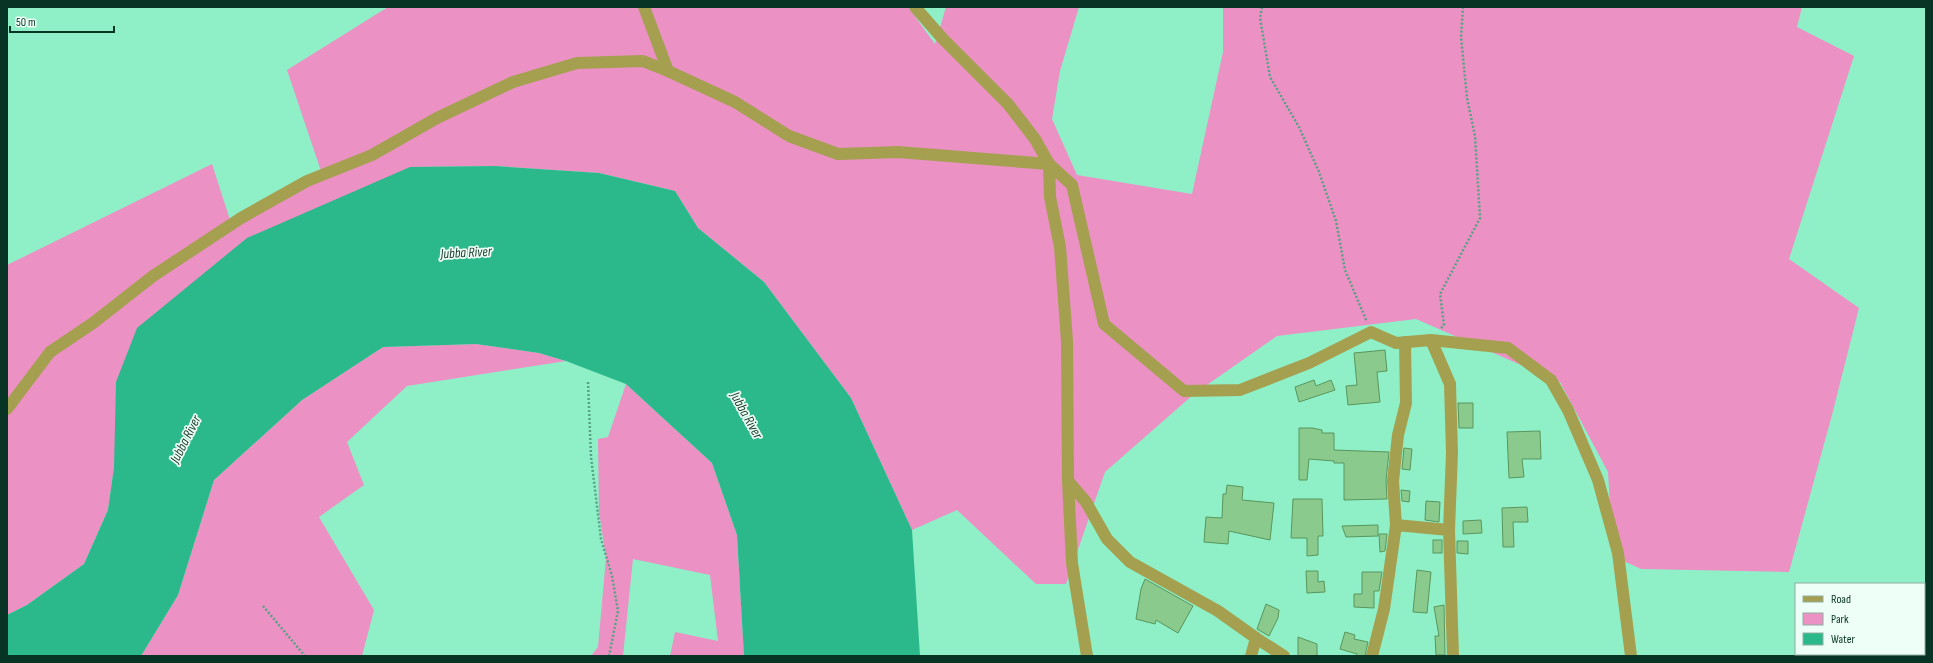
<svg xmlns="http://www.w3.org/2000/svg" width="1933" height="663" viewBox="0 0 1933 663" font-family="'Sofia Sans Condensed',sans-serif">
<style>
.green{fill:#eb91c4}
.water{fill:#2bb88a}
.building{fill:#8acb8d;stroke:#58965c}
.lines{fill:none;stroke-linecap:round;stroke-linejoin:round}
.path{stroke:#57a284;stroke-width:2.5;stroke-dasharray:2 2;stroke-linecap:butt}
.minor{stroke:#a5a050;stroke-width:12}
.labels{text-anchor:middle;stroke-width:3.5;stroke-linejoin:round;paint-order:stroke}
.water-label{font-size:14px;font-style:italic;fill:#233f33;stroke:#edfff6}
</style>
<rect width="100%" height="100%" fill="#8ff0c8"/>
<!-- green -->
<g class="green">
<path d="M388 7H908L935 44 946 7H1079L1060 71 1052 119 1077 175 1192 194 1223 52V7H1802L1797 27 1854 56 1789 259 1859 308 1832 415 1789 572 1641 569 1613 556 1608 472 1560 382 1416 319 1277 336 1194 394 1105 472 1066 584H1036L957 510 912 530 851 398 764 282 698 228 675 191 599 173 495 166 410 167 114 467 108 510 84 564 27 605 7 615V265L212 164 231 223 322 174 287 70Z"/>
<path d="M476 344 539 353 566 361 407 386 347 442 364 485 319 517 374 610 362 656H141L178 595 214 480 302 400 383 347Z"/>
<path d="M626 384 712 463 737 535 744 656H670L675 632 718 641 710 575 633 559 623 656H591L598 647 606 558 599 512 598 439 608 437Z"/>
</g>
<!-- water -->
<path class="water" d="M495 166 599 173 675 191 698 228 764 282 851 398 912 530 920 656H744L737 535 712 463 626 384 566 361 539 353 476 344 383 347 302 400 214 480 178 595 141 656H7V615L27 605 84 564 108 510 114 467 116 382 137 328 247 238 410 167Z"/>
<!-- building -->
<g class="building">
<path d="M1385 350 1387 371 1377 372 1380 402 1348 405 1346 386 1357 385 1354 353Z"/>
<path d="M1314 380 1316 386 1331 380 1335 390 1299 402 1295 387Z"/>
<path d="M1458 403H1473V428H1459Z"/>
<path d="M1299 428H1312L1322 430V433H1334V450L1389 452 1386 480 1387 499 1344 500V463H1334V461L1309 459 1307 480H1299Z"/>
<path d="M1540 431 1541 459H1522L1524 477 1509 478 1507 432Z"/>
<path d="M1404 448 1412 449 1410 470 1402 469Z"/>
<path d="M1227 485 1243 487 1242 500 1274 503 1270 540 1229 531 1228 544 1204 542 1206 517 1222 518 1223 494H1226Z"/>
<path d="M1401 490 1410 491 1409 502 1402 501Z"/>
<path d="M1293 499H1322L1323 536H1318V555L1307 556V538H1291Z"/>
<path d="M1426 501 1440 502 1439 522 1425 520Z"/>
<path d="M1527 507 1528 522H1513L1514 547H1503L1502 508Z"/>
<path d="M1481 520 1482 533 1463 534V521Z"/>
<path d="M1378 525V536L1346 537 1342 526Z"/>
<path d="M1379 534H1387L1385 551 1380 552Z"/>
<rect x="1433" y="540" width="9" height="13"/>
<path d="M1457 541H1468V554L1457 553Z"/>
<path d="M1417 570 1431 572 1427 613 1413 612Z"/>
<path d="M1306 571H1318V582L1324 581 1325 592 1307 593Z"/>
<path d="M1362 572H1382L1379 591H1374V608L1354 607V594H1362Z"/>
<path d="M1145 579 1193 606 1178 633 1156 620 1155 624 1136 619 1141 589Z"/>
<path d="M1266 604 1279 610 1278 618 1269 636 1257 629Z"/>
<path d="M1444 605 1445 655H1436L1435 636H1439L1434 607Z"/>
<path d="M1345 632 1355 635 1354 639 1368 642 1365 656H1356L1357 654 1340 649Z"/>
<path d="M1298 637 1317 644V656H1298Z"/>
</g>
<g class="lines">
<!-- path -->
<g class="path">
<path d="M1262 7 1260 18 1270 77 1299 127 1319 172 1336 221 1345 270 1367 322"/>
<path d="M1441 328 1444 325 1440 294 1480 218 1475 136 1467 98 1461 37 1463 7"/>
<path d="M588 382 591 457 601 539 612 576 618 611 609 656"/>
<path d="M263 606 305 656"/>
</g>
<!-- minor -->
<g class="minor">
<path d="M644 7 668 71"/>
<path d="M915 7 943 39 1008 104 1035 139 1049 164 1050 197 1060 247 1067 341 1068 481 1086 502 1107 539 1130 562 1218 611 1256 638 1284 656"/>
<path d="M1431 340 1450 384 1452 453 1449 530"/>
<path d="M7 409 50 352 93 323 153 276 241 218 307 181 372 155 437 118 513 82 577 63 643 61 668 71 735 102 789 136 838 154 898 152 1049 164 1072 185 1104 324 1184 391 1240 390 1309 363 1371 332 1396 343 1431 340 1508 348 1551 380 1568 410 1598 480 1618 553 1631 656"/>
<path d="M1068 481 1072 563 1087 656"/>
<path d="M1396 525 1393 481 1398 435 1406 403 1405 342"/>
<path d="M1251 656 1256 638"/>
<path d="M1372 656 1384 609 1396 525 1449 530 1453 656"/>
</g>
</g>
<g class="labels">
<!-- water labels -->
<g class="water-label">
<text transform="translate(466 252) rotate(-3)" y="5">Jubba River</text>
<text transform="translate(747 415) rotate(61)" y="5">Jubba River</text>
<text transform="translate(185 439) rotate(-63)" y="5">Jubba River</text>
</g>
</g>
<!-- border -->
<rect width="1933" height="663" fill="none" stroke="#083425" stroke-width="16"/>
<!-- legend -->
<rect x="1795" y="583" width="130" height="72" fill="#edfff6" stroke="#91aea2"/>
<rect x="1803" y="596" width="20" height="6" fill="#a5a050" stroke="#91aea2"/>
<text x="1831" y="603" font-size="12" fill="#083425">Road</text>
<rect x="1803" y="613" width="20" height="12" fill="#eb91c4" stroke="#91aea2"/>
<text x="1831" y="623" font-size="12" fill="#083425">Park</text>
<rect x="1803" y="633" width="20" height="12" fill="#2bb88a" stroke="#91aea2"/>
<text x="1831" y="643" font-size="12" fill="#083425">Water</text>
<!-- scale -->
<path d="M10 26v6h104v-6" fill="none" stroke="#083425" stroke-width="2"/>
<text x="16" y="26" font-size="12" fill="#083425" stroke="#edfff6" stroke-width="3" paint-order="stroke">50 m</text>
</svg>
